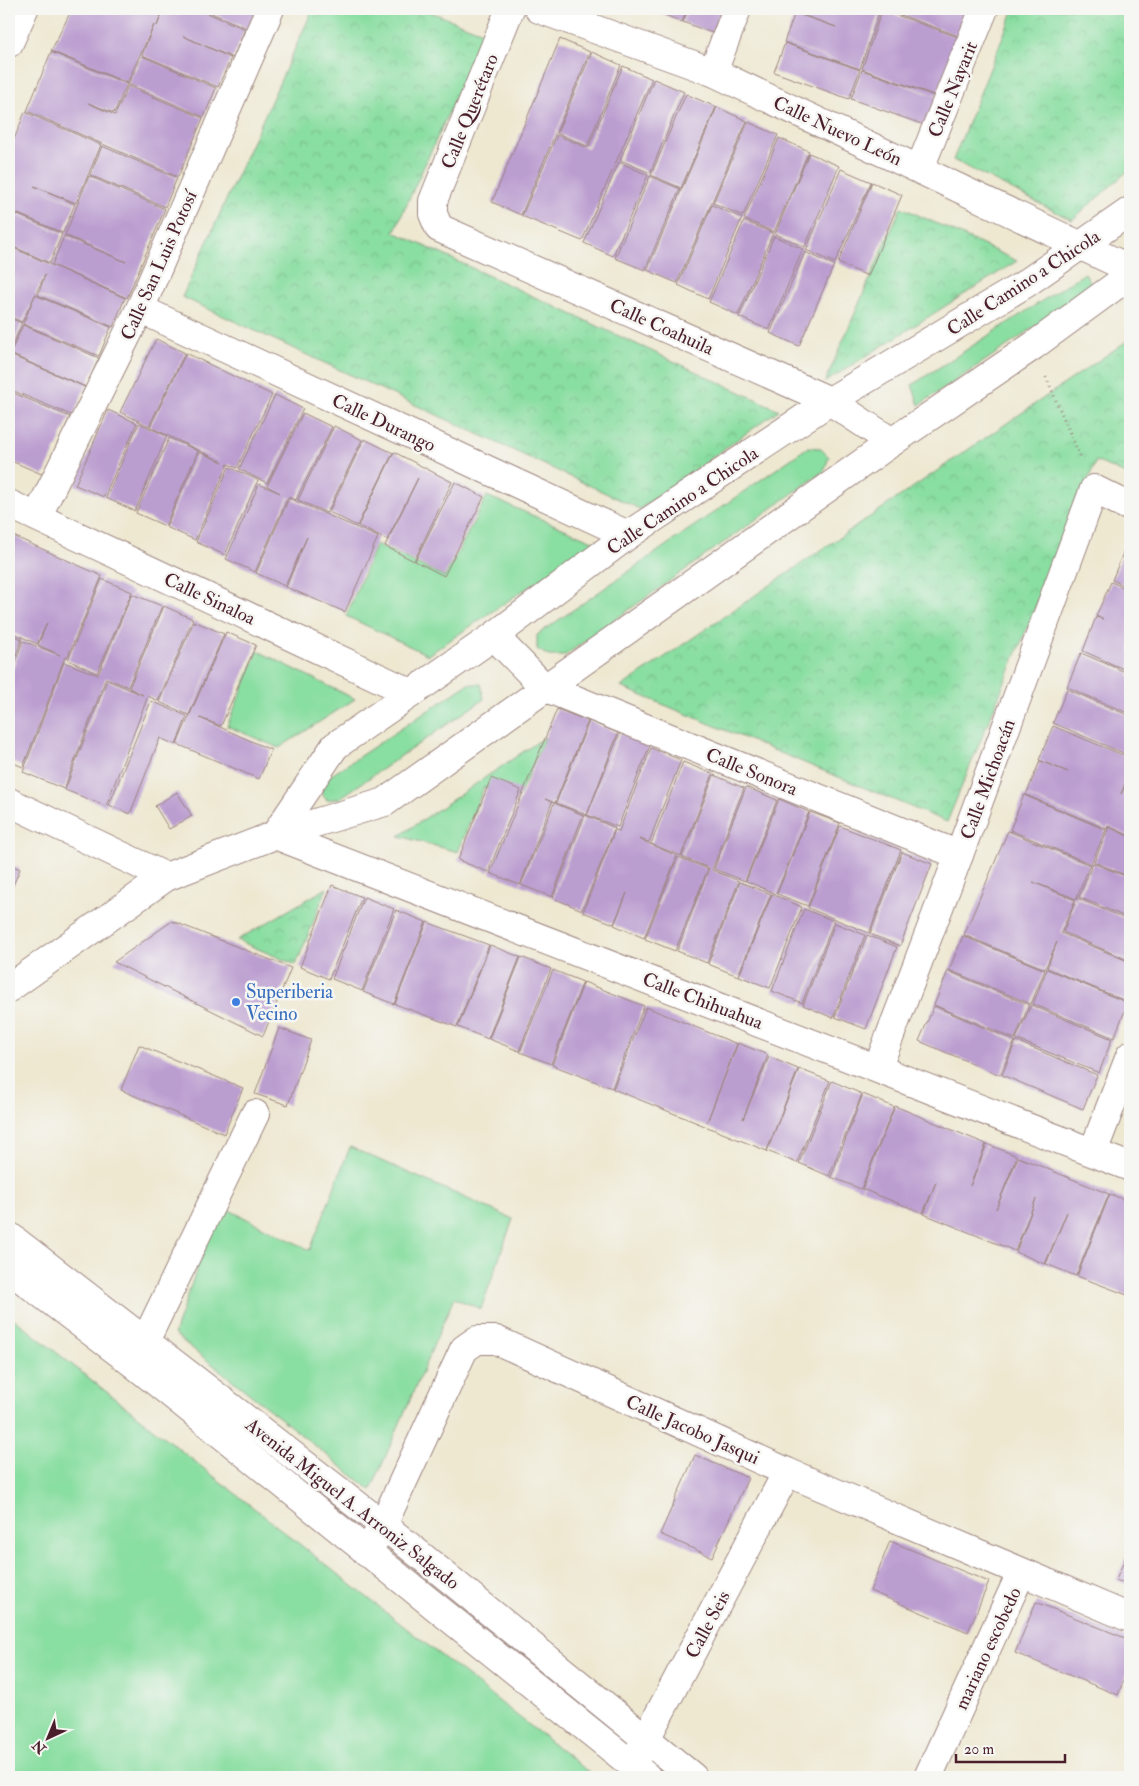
<svg xmlns="http://www.w3.org/2000/svg" width="1139" height="1786" viewBox="0 0 1139 1786" font-family="'IM FELL Double Pica',serif">
<style>
.grass{fill:#89dea1;stroke:#6a7e66}
.park{fill:url(#park-crowns);stroke:#6a7e66}
.building{fill:#bb9ed0}
.lines{fill:none;stroke-linecap:round;stroke-linejoin:round}
.minor-casing{stroke:#9c847e;stroke-width:30}
.path{stroke:#9c847e;stroke-width:3;stroke-dasharray:1 4;stroke-linecap:butt}
.minor{stroke:#fff;stroke-width:28}
.shop-dot{fill:#3f7fe0;stroke:#f6f6f2;stroke-width:2}
.labels{text-anchor:middle;stroke-width:5;stroke-linejoin:round;paint-order:stroke}
.street-label{font-size:19px;fill:#4a1f2b;stroke:#f6f6f2}
.shop-label{font-size:19px;fill:#366cbe;stroke:#f6f6f2;text-anchor:start}
</style>
<defs>
<pattern id="park-crowns" width="20" height="18" patternUnits="userSpaceOnUse" patternTransform="scale(1.25)"><rect width="20" height="18" fill="#89dea1"/><path d="M2 6a3 3 0 1 1 6 0M12 15a3 3 0 1 1 6 0" fill="none" stroke="#78be8b"/></pattern>
</defs>
<rect width="100%" height="100%" fill="#f6f6f2"/>
<filter id="ink" filterUnits="userSpaceOnUse"><feTurbulence type="fractalNoise" baseFrequency=".02" numOctaves="2"/><feDisplacementMap in="SourceGraphic" scale="10" xChannelSelector="R" yChannelSelector="G"/><feConvolveMatrix kernelMatrix="1 2 1 2 8 2 1 2 1" color-interpolation-filters="sRGB"/></filter>
<filter id="wash" filterUnits="userSpaceOnUse"><feTurbulence type="fractalNoise" baseFrequency=".0096" numOctaves="4" result="noise"/><feDisplacementMap in="SourceGraphic" scale="20" xChannelSelector="R" yChannelSelector="G"/><feGaussianBlur stdDeviation="1.12" result="paint"/><feColorMatrix in="noise" values="0 0 0 0 0 0 0 0 0 0 0 0 0 0 0 0 0 1.4 0 .05"/><feComposite in="paint" operator="in"/></filter>
<g filter="url(#wash)">
<rect width="100%" height="100%" fill="#eee8d1"/>
<!-- grass -->
<g class="grass">
<path d="M1085 273 1092 285 1016 340 919 405 912 385Z"/>
<path d="M808 447 820 448 829 457 824 471 564 656H549L537 649V635Z"/>
<path d="M487 496 595 542 428 655 346 616 376 544 445 577Z"/>
<path d="M258 651 355 699 279 748 227 726Z"/>
<path d="M468 684H481L484 699 340 798 327 800 321 793V782Z"/>
<path d="M545 737 518 798 484 787 458 852 399 836Z"/>
<path d="M350 1147 513 1219 481 1309 454 1298 371 1490 174 1334 219 1205 310 1250Z"/>
<path d="M9 1315 595 1777H9Z"/>
</g>
<!-- park -->
<g class="park">
<path d="M313 9H423L485 33 394 232 779 410 640 509 182 297Z"/>
<path d="M1014 9H1130V169L1072 220 953 160Z"/>
<path d="M901 207 1017 261 825 382Z"/>
<path d="M1130 339V476L1096 461 947 822 621 687Z"/>
<path d="M327 888 296 965 237 940Z"/>
</g>
<g id="blocks">
<!-- building -->
<g class="building">
<path d="M72 9H163L157 26 164 9H198L245 29 233 58 183 36 231 58 218 87 142 55 154 25 127 83 51 51Z"/>
<path d="M202 9H257L249 29Z"/>
<path d="M653 9H687L682 22 653 10Z"/>
<path d="M688 9H722L712 33 683 22Z"/>
<path d="M795 9 880 10 860 69 784 42 795 13 836 27 794 12Z"/>
<path d="M884 9H969L959 36Z"/>
<path d="M882 10 958 37 937 96 862 69Z"/>
<path d="M560 39 590 52 521 215 492 202Z"/>
<path d="M785 43 860 70 849 99 774 72Z"/>
<path d="M51 52 127 84 114 113 88 103 115 115 128 86 203 118 178 177 27 111Z"/>
<path d="M592 52 621 65 587 146 557 133Z"/>
<path d="M142 56 216 88 204 117 128 84Z"/>
<path d="M623 66 652 79 582 241 522 216 557 135 588 148Z"/>
<path d="M862 70 937 97 927 126 851 99Z"/>
<path d="M654 79 684 92 650 173 620 160Z"/>
<path d="M686 94 716 107 681 188 651 175Z"/>
<path d="M717 107 747 121 677 283 647 270Z"/>
<path d="M25 112 101 145 76 203 34 186 75 204 63 233 9 210V152Z"/>
<path d="M748 122 778 135 743 216 713 203Z"/>
<path d="M779 138 809 151 774 232 744 219Z"/>
<path d="M102 146 177 178 165 207 90 175Z"/>
<path d="M809 153 839 166 805 247 775 234Z"/>
<path d="M619 162 648 175 613 256 584 243Z"/>
<path d="M841 169 871 182 835 263 806 250Z"/>
<path d="M89 176 165 209 127 298 52 265 64 236 126 262 65 235Z"/>
<path d="M650 176 680 189 645 270 615 258Z"/>
<path d="M872 182 902 195 868 276 838 263Z"/>
<path d="M712 205 742 218 708 299 678 285Z"/>
<path d="M9 211 62 234 50 263 9 245Z"/>
<path d="M744 221 773 233 738 315 709 302Z"/>
<path d="M774 236 803 249 769 330 739 317Z"/>
<path d="M9 246 125 298 113 327 38 295 45 275 22 322 9 316Z"/>
<path d="M805 252 834 265 799 346 770 333Z"/>
<path d="M35 295 111 327 99 356 23 324Z"/>
<path d="M9 318 22 323 9 354Z"/>
<path d="M23 325 99 358 86 387 10 354Z"/>
<path d="M156 339 185 353 149 426 120 412Z"/>
<path d="M186 353 272 395 237 468 228 464 195 540 166 527 199 452 223 462 150 427Z"/>
<path d="M10 355 85 387 73 416 9 389Z"/>
<path d="M9 391 70 417 44 475 9 460Z"/>
<path d="M275 395 303 409 267 483 239 469Z"/>
<path d="M108 410 137 423 104 497 75 485Z"/>
<path d="M303 413 332 427 296 500 288 497 255 572 226 559 259 484 280 493 267 486Z"/>
<path d="M139 423 167 436 135 511 106 498Z"/>
<path d="M334 426 362 440 327 513 298 500Z"/>
<path d="M169 438 198 451 165 526 136 513Z"/>
<path d="M364 439 393 453 357 526 329 512Z"/>
<path d="M394 452 452 482 414 561 385 546 418 478 387 540 358 526Z"/>
<path d="M229 467 258 480 225 555 196 542Z"/>
<path d="M455 482 484 497 444 576 415 561Z"/>
<path d="M289 498 378 537 345 612 286 587 307 537 285 586 256 573Z"/>
<path d="M9 534 102 576 67 658 65 657 23 767 9 761V679L23 641 60 655 38 645 47 623 37 644 9 631Z"/>
<path d="M1126 546 1130 548V588L1112 580Z"/>
<path d="M102 579 132 592 97 673 68 660Z"/>
<path d="M1111 582 1130 590V672L1083 651 1096 617 1103 619 1096 616Z"/>
<path d="M132 594 162 606 128 687 106 678 64 789 23 772 64 662 98 675Z"/>
<path d="M164 606 193 619 158 701 148 696 106 806 65 790 107 680 143 695 129 688Z"/>
<path d="M194 621 224 634 189 715 159 702Z"/>
<path d="M226 632 256 645 221 726 200 718 271 750 259 779 177 744Z"/>
<path d="M9 634 22 639 9 673Z"/>
<path d="M1081 653 1130 674V714L1067 687Z"/>
<path d="M1067 689 1130 716V756L1053 723Z"/>
<path d="M151 701 187 716 176 745 160 738 130 814 109 805Z"/>
<path d="M557 709 588 721 555 803 545 799 552 802 520 885 490 873Z"/>
<path d="M589 721 618 733 587 815 556 803Z"/>
<path d="M1053 726 1130 758V771L1121 794 1130 776V836L1108 826 1107 829 1026 795 1040 761 1068 772 1039 760Z"/>
<path d="M620 733 650 745 618 827 587 815Z"/>
<path d="M651 748 681 760 649 842 639 839 677 856 644 938 614 925 627 893 614 924 583 912 615 830 619 831Z"/>
<path d="M683 762 713 774 681 856 651 844Z"/>
<path d="M714 775 744 788 712 870 739 881 707 963 677 951 709 868 682 857Z"/>
<path d="M491 778 521 790 488 872 458 860Z"/>
<path d="M746 787 777 800 745 881 714 869Z"/>
<path d="M177 792 192 816 169 829 155 806Z"/>
<path d="M1024 795 1106 830 1091 864 1010 830Z"/>
<path d="M779 799 809 812 776 894 746 881Z"/>
<path d="M554 803 583 815 552 897 521 885Z"/>
<path d="M810 812 840 823 808 906 777 894Z"/>
<path d="M585 815 615 828 582 910 553 898Z"/>
<path d="M840 826 901 850 869 933 808 908Z"/>
<path d="M1109 827 1130 837V877L1094 862Z"/>
<path d="M1008 831 1090 865 1076 899 1033 882 1075 900 1061 933 1130 962 1128 1002 1047 968 1057 942 1045 969 964 935Z"/>
<path d="M902 852 932 864 900 946 870 934Z"/>
<path d="M678 857 708 869 675 951 645 939Z"/>
<path d="M1093 863 1130 878V919L1079 897Z"/>
<path d="M9 864 20 869 9 895Z"/>
<path d="M740 882 771 894 738 976 708 964Z"/>
<path d="M332 885 362 897 329 979 300 967Z"/>
<path d="M772 894 802 907 770 988 739 976Z"/>
<path d="M364 897 394 909 362 991 332 979Z"/>
<path d="M1077 898 1130 921V961L1063 932Z"/>
<path d="M804 909 834 921 802 1003 772 991Z"/>
<path d="M396 910 426 922 394 1004 363 992Z"/>
<path d="M172 921 291 968 263 1036 114 962Z"/>
<path d="M427 922 489 945 457 1027 395 1004Z"/>
<path d="M835 923 865 935 833 1018 803 1005Z"/>
<path d="M867 935 897 947 866 1029 835 1017Z"/>
<path d="M963 936 1045 970 1031 1004 949 970Z"/>
<path d="M490 945 520 957 488 1039 458 1027Z"/>
<path d="M521 957 551 969 519 1051 489 1039Z"/>
<path d="M1047 969 1128 1003 1114 1038 1033 1004Z"/>
<path d="M553 970 583 982 551 1064 520 1052Z"/>
<path d="M948 971 1029 1005 1015 1039 934 1005Z"/>
<path d="M584 982 644 1006 612 1088 552 1065Z"/>
<path d="M1031 1005 1112 1039 1099 1073 1016 1039Z"/>
<path d="M934 1006 1015 1041 1000 1075 919 1041Z"/>
<path d="M646 1007 737 1044 707 1122 738 1043 768 1055 743 1119 769 1057 798 1069 767 1151 613 1089Z"/>
<path d="M279 1028 311 1040 288 1105 255 1094Z"/>
<path d="M1016 1041 1097 1075 1083 1109 1002 1075Z"/>
<path d="M139 1045 243 1088 224 1134 121 1090Z"/>
<path d="M799 1069 830 1081 797 1163 767 1151Z"/>
<path d="M832 1081 862 1094 829 1176 799 1163Z"/>
<path d="M863 1094 894 1107 861 1189 831 1177Z"/>
<path d="M895 1106 986 1144 970 1186 987 1144 1017 1156 996 1209 1018 1157 1109 1194 1076 1276 1046 1264 1067 1212 1045 1264 1016 1252 1036 1199 1015 1251 924 1214 936 1182 923 1213 862 1189Z"/>
<path d="M1110 1194 1130 1202V1296L1077 1276Z"/>
<path d="M695 1455 748 1478 712 1557 660 1534Z"/>
<path d="M890 1541 989 1582 968 1632 870 1591Z"/>
<path d="M1130 1547V1586L1116 1580Z"/>
<path d="M1036 1602 1130 1640V1664L1118 1695 1015 1653Z"/>
</g>
</g>
</g>
<g filter="url(#ink)">
<use href="#blocks" fill-opacity="0" stroke="#9c847e" stroke-width="1"/>
<g class="lines">
<defs>
<g id="minor">
<path d="M510 9 433 201V214L439 228 830 401 892 442"/>
<path d="M539 9 713 72 1130 269"/>
<path d="M9 43 24 9"/>
<path d="M713 72 737 9"/>
<path d="M920 168 984 9"/>
<path d="M140 309 628 535"/>
<path d="M9 504 411 693"/>
<path d="M37 517 140 309 270 9"/>
<path d="M494 636 544 687 959 855"/>
<path d="M9 802 166 877"/>
<path d="M275 835 335 746 494 636 628 535 830 401 1025 284 1130 211"/>
<path d="M275 835 1130 1167"/>
<path d="M9 988 166 877 275 835 385 802 892 442 1033 346 1130 275"/>
<path d="M878 1067 959 855 1094 489 1130 507"/>
<path d="M1093 1152 1130 1056"/>
<path d="M9 1236 383 1525 693 1777"/>
<path d="M9 1269 134 1364 647 1777"/>
<path d="M138 1356 255 1114"/>
<path d="M367 1553 383 1525 464 1349 477 1340H496L787 1472 1130 1618"/>
<path d="M637 1756 787 1472"/>
<path d="M928 1777 1021 1573"/>
</g>
</defs>
<!-- minor casing -->
<use href="#minor" class="minor-casing"/>
<!-- path -->
<path class="path" d="M1046 377 1081 459"/>
<!-- minor -->
<use href="#minor" class="minor"/>
</g>
</g>
<!-- markers -->
<circle class="shop-dot" cx="236" cy="1002" r="5"/>
<g class="labels">
<!-- street labels -->
<g class="street-label">
<text transform="translate(952 89) rotate(-68)" y="7">Calle Nayarit</text>
<text transform="translate(469 111) rotate(-68)" y="7">Calle Querétaro</text>
<text transform="translate(838 130) rotate(25)" y="7">Calle Nuevo León</text>
<text transform="translate(158 265) rotate(-66)" y="7">Calle San Luis Potosí</text>
<text transform="translate(1023 282) rotate(-33)" y="7">Calle Camino a Chicola</text>
<text transform="translate(662 326) rotate(24)" y="7">Calle Coahuila</text>
<text transform="translate(384 422) rotate(25)" y="7">Calle Durango</text>
<text transform="translate(682 500) rotate(-34)" y="7">Calle Camino a Chicola</text>
<text transform="translate(210 598) rotate(25)" y="7">Calle Sinaloa</text>
<text transform="translate(752 771) rotate(22)" y="7">Calle Sonora</text>
<text transform="translate(987 779) rotate(-70)" y="7">Calle Michoacán</text>
<text transform="translate(703 1000) rotate(21)" y="7">Calle Chihuahua</text>
<text transform="translate(693 1429) rotate(24)" y="7">Calle Jacobo Jasqui</text>
<text transform="translate(353 1503) rotate(38)" y="7">Avenida Miguel A. Arroniz Salgado</text>
<text transform="translate(707 1624) rotate(-62)" y="7">Calle Seis</text>
<text transform="translate(987 1648) rotate(-65)" y="7">mariano escobedo</text>
</g>
<!-- shop labels -->
<g class="shop-label">
<text x="246" y="998">Superiberia<tspan x="246" dy="22">Vecino</tspan></text>
</g>
</g>
<!-- margin -->
<rect width="1139" height="1786" fill="none" stroke="#f6f6f2" stroke-width="30"/>
<!-- north arrow -->
<g transform="translate(48 1738) rotate(224)" stroke="#f6f6f2" stroke-width="4" paint-order="stroke">
<path d="M0-4L9 19L0 12L-9 19Z" fill="#4a1f2b"/>
<text y="-8" font-size="14" font-weight="bold" text-anchor="middle" fill="#4a1f2b">N</text>
</g>
<!-- scale -->
<path d="M956 1754v8h109v-8" fill="none" stroke="#4a1f2b" stroke-width="2.5"/>
<text x="964" y="1754" font-size="15" fill="#4a1f2b" stroke="#f6f6f2" stroke-width="4" paint-order="stroke">20 m</text>
</svg>
